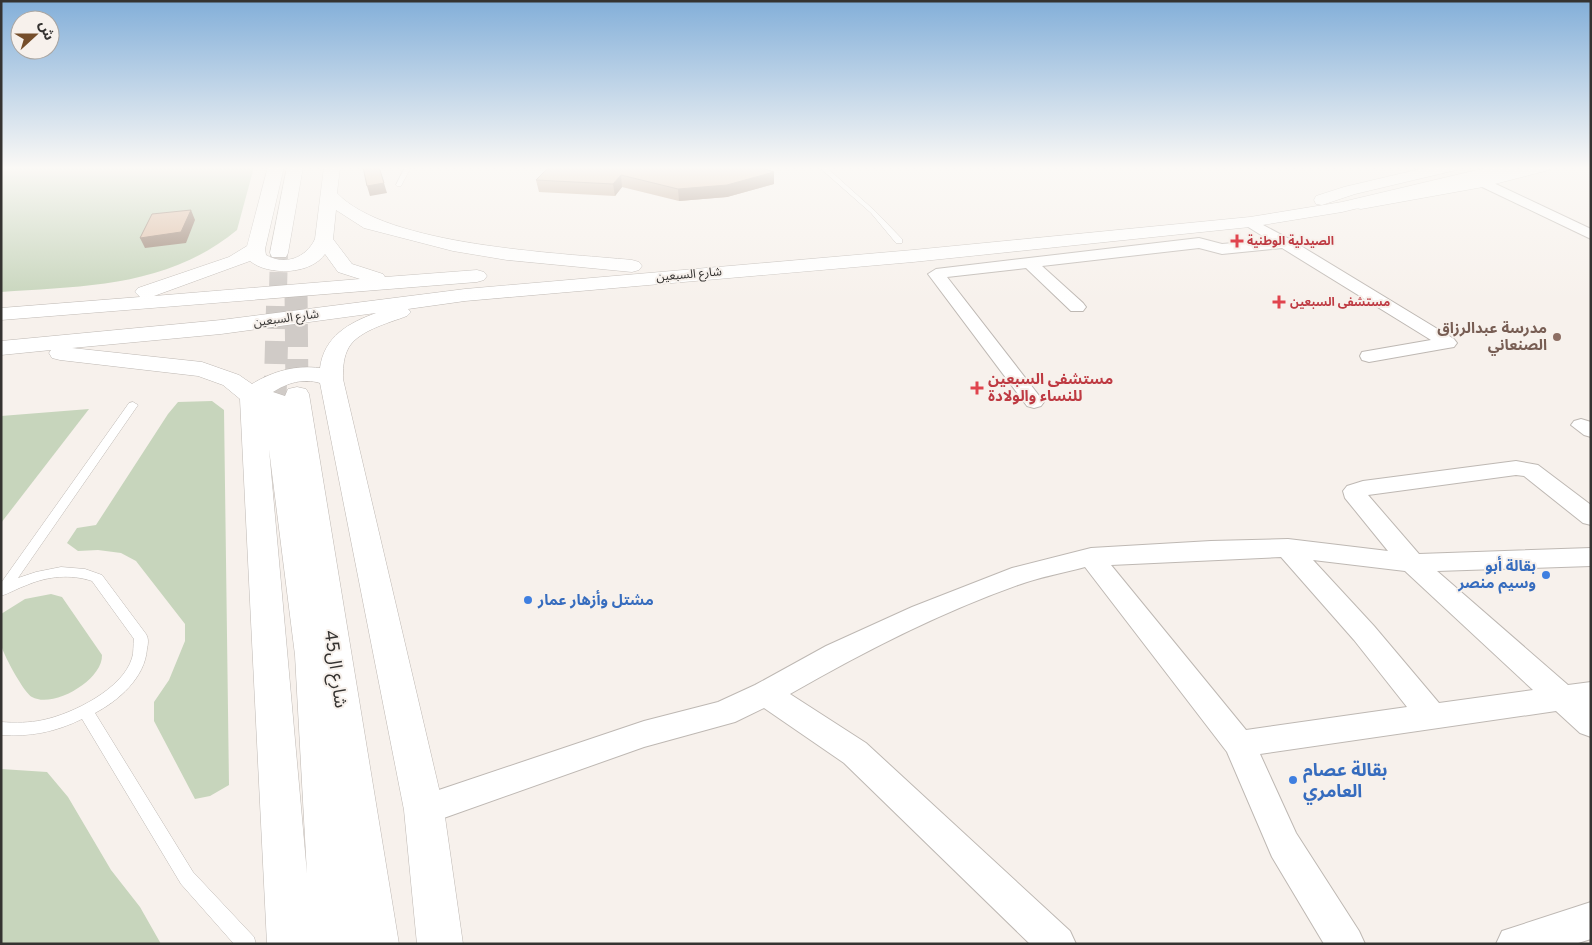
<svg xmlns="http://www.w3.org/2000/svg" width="1592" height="945" viewBox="0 0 1592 945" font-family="Overpass,'Noto Sans Arabic',sans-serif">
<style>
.green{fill:#c7d5bc}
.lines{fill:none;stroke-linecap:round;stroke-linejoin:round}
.primary-tunnel-far1{stroke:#d0cbc7;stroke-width:18;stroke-dasharray:18 9;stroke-linecap:butt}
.primary-tunnel{stroke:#d0cbc7;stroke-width:23;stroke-dasharray:23 12;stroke-linecap:butt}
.service-casing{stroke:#beb8b3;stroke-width:1}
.minor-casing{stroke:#beb8b3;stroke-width:2}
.secondary-casing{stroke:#beb8b3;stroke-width:1}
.primary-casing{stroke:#beb8b3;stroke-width:1}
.service{fill:#fff;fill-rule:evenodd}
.minor{fill:#fff;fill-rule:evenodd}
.secondary{fill:#fff;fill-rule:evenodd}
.primary{fill:#fff;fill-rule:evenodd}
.wall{fill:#bea38e}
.shaded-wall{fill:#9b8474}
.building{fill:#ddbda5;stroke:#9b8474}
.health-dot{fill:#e0444e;stroke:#f7f1ec;stroke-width:2}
.education-dot{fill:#8d6e63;stroke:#f7f1ec;stroke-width:2}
.shop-dot{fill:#3f7fe0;stroke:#f7f1ec;stroke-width:2}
.labels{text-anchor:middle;stroke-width:4;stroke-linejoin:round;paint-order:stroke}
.far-health-label{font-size:12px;font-weight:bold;fill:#be3a42;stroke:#f7f1ec;text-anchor:start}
.far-street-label{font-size:12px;fill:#353331;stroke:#f7f1ec}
.education-label{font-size:15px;font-weight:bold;fill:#785e54;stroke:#f7f1ec;text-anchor:end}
.health-label{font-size:15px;font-weight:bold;fill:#be3a42;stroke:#f7f1ec;text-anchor:start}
.shop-label{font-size:15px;font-weight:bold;fill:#366cbe;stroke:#f7f1ec;text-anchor:end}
.near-street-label{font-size:18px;fill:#353331;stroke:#f7f1ec}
.near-shop-label{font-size:18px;font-weight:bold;fill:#366cbe;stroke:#f7f1ec;text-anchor:start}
</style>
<rect width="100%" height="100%" fill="#f7f1ec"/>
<!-- green -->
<g class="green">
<path d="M1 167H254L237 230C168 287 86 286 1 292Z"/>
<path d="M212 401 224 410 229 785 210 796 195 799 154 721V702L169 680 185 641V624L136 561 121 553 98 550 78 551 67 543 77 528 96 525 168 414 178 402Z"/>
<path d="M89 409 1 523V416Z"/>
<path d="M51 594 62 597 102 655C103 680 53 709 32 697 24 693 5 657 2 648 0 639 1 624 1 614L25 599Z"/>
<path d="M1 769 47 772 68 797 111 870 140 907 161 944H1Z"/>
</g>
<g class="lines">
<!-- primary-tunnel-far1 -->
<g class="primary-tunnel-far1">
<path d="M296 288V290"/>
<path d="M278 290 279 253"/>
</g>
<!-- primary-tunnel -->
<g class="primary-tunnel">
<path d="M296 289 297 394"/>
<path d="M275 399 278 289"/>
</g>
<defs>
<g id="service">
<path d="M405 167H411L401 186H397L396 185Z"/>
<path d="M819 167H826L875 211 902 239V243H896L871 213Z"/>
<path d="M133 402 138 405 18 578 36 572 61 567 85 569 102 575 146 634C149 639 148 644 147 649 145 678 118 701 95 713L193 872 254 937 256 944H234L181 884 82 719C56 732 30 737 1 735V722C16 723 29 723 43 720 72 714 123 689 132 658 134 652 133 645 134 639L92 581C71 574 48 576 27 585 18 588 10 593 1 596V583L129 403Z"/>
</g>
<g id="minor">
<path d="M1483 178 1591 229V239L1478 185 1476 182 1478 179Z"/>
<path d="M1250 218 1291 240 1454 339 1457 343 1454 347 1448 348 1369 362 1362 360 1360 356 1362 352 1431 340 1282 248 1222 254 1199 248 1042 266 1083 303 1086 307 1083 311H1071L1026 268 947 277 1044 402 1041 406 1034 408 1027 406 928 274 936 269 1199 238 1222 244 1269 240 1245 225 1243 222Z"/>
<path d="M1581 419 1591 422V437L1584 435 1571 425 1574 421Z"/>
<path d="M1516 461 1538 465 1591 505V525L1583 523 1524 476 1516 475 1368 495 1419 554 1591 548V566L1437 571 1568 685 1591 682V737L1580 733 1556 711 1260 754 1296 833 1359 931 1365 944H1324L1272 857 1227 752 1085 567C1063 573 1040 577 1018 585 939 613 863 652 790 694L866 743 1070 931 1076 944H1030L844 763 764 708 735 722 644 747 424 825 412 821 407 810 412 799 424 795 644 721 718 702 755 685 826 646 912 607 1012 568 1091 548 1211 541 1288 539 1388 551 1345 498 1343 491 1347 486 1363 481ZM1281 557 1354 640 1407 707 1246 730 1111 565ZM1313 560 1405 571 1533 690 1439 703 1374 626Z"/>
<path d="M1591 902V939L1575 944H1496L1502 931Z"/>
</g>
<g id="secondary">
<path d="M1429 167H1458L1456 170 1355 194 1322 205 1316 204 1314 200 1316 196 1344 187Z"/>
<path d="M1524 167H1551L1549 170 1483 187 1361 209 1355 208 1353 204 1355 200 1361 199 1483 177Z"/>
</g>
<g id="primary">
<path d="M268 167H284L265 249 266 255C285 266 306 258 315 239L324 167H340L337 193C386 246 560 253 632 260L639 262 642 266 639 270 632 272 507 260 453 251 364 228 336 210 333 239 352 264 383 274 385 277 477 270 484 272 487 276 484 280 477 282 1 320V308L140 297 135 292 138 288 229 257 247 246ZM325 254 338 272 360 279 154 296 250 261C268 276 311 275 325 254Z"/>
<path d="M287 167H303L288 253 286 257H272L270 253Z"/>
<path d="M1490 167H1518L1516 170 1342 212 1250 227 913 262 465 301 408 309 411 312 407 316C389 323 355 331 347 351 343 360 343 370 343 379L444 810 463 944H417L404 810 320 383C303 378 287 383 273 392L285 396 288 389 297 387 306 389 309 394 399 944H267L240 399 223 385 198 376 60 360 52 358 49 353 51 350 1 355V341L221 320 465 289 913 250 1250 217 1342 202ZM376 313C348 323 324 337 320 368 296 365 273 371 252 384L239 375 202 362 72 348 221 334ZM269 449 295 655 307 874Z"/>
</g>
</defs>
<!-- service casing -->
<use href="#service" class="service-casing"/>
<!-- minor casing -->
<use href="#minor" class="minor-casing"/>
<!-- secondary casing -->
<use href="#secondary" class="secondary-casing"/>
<!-- primary casing -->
<use href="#primary" class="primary-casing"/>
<!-- service -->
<use href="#service" class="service"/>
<!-- minor -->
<use href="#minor" class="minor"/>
<!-- secondary -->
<use href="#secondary" class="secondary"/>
<!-- primary -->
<use href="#primary" class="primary"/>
</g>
<!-- wall -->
<path class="wall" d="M549 167 774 184 727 197 679 201 622 187 615 196 539 192 536 180Z"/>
<!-- shaded-wall -->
<g class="shaded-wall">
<path d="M379 167 387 193 370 196 367 186Z"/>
<path d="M774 172V184L727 197 679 201 678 189Z"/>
<path d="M621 175 622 187 615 196 613 184Z"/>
<path d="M191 210 195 220 186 243 145 248 140 238Z"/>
</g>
<!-- building -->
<g class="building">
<path d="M363 167H379L384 183 367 186Z"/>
<path d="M549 167H759L774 172 727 185 678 189 621 175 613 184 536 180Z"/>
<path d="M191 210 181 232 140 238 152 214Z"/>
</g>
<!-- sky -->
<linearGradient id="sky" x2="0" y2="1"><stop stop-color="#83afd9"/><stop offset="0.56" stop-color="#fbf9f6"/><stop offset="1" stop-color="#fbf9f6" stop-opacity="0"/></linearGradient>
<rect width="1592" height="300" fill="url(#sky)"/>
<!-- markers -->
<g class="health-dot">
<path d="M1234.5 233.5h5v5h5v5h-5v5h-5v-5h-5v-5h5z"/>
<path d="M1276.5 294.5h5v5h5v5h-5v5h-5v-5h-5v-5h5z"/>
<path d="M974.5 380.5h5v5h5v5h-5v5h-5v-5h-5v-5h5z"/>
</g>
<circle class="education-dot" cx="1557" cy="337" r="5"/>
<g class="shop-dot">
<circle cx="1546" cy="575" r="5"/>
<circle cx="528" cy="600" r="5"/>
<circle cx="1293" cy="780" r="5"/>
</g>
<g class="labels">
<!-- far-health labels -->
<g class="far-health-label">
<text x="1247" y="245">الصيدلية الوطنية</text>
<text x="1290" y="306">مستشفى السبعين</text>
</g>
<!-- far-street labels -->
<g class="far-street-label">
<text transform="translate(689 274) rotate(-5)" y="4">شارع السبعين</text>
<text transform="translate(286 318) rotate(-8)" y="4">شارع السبعين</text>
</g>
<!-- education labels -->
<g class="education-label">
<text x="1547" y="333">مدرسة عبدالرزاق<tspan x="1547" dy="17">الصنعاني</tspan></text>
</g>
<!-- health labels -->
<g class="health-label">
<text x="988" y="384">مستشفى السبعين<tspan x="988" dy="17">للنساء والولادة</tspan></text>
</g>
<!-- shop labels -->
<g class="shop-label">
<text x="1536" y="571">بقالة أبو<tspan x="1536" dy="17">وسيم منصر</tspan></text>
<text x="538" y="605" text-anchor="start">مشتل وأزهار عمار</text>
</g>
<!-- near-street labels -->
<g class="near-street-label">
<text transform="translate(336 669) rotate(82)" y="6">شارع ال45</text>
</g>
<!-- near-shop labels -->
<g class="near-shop-label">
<text x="1303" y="776">بقالة عصام<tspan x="1303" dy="21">العامري</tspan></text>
</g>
</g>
<!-- border -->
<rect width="1592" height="945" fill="none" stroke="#353331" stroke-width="5"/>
<!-- north arrow -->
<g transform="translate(35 35) rotate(69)"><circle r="24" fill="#f7f1ec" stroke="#a9a5a1"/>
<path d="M0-4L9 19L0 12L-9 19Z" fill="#754e2b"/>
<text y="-8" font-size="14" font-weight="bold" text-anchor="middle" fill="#353331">ش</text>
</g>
</svg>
